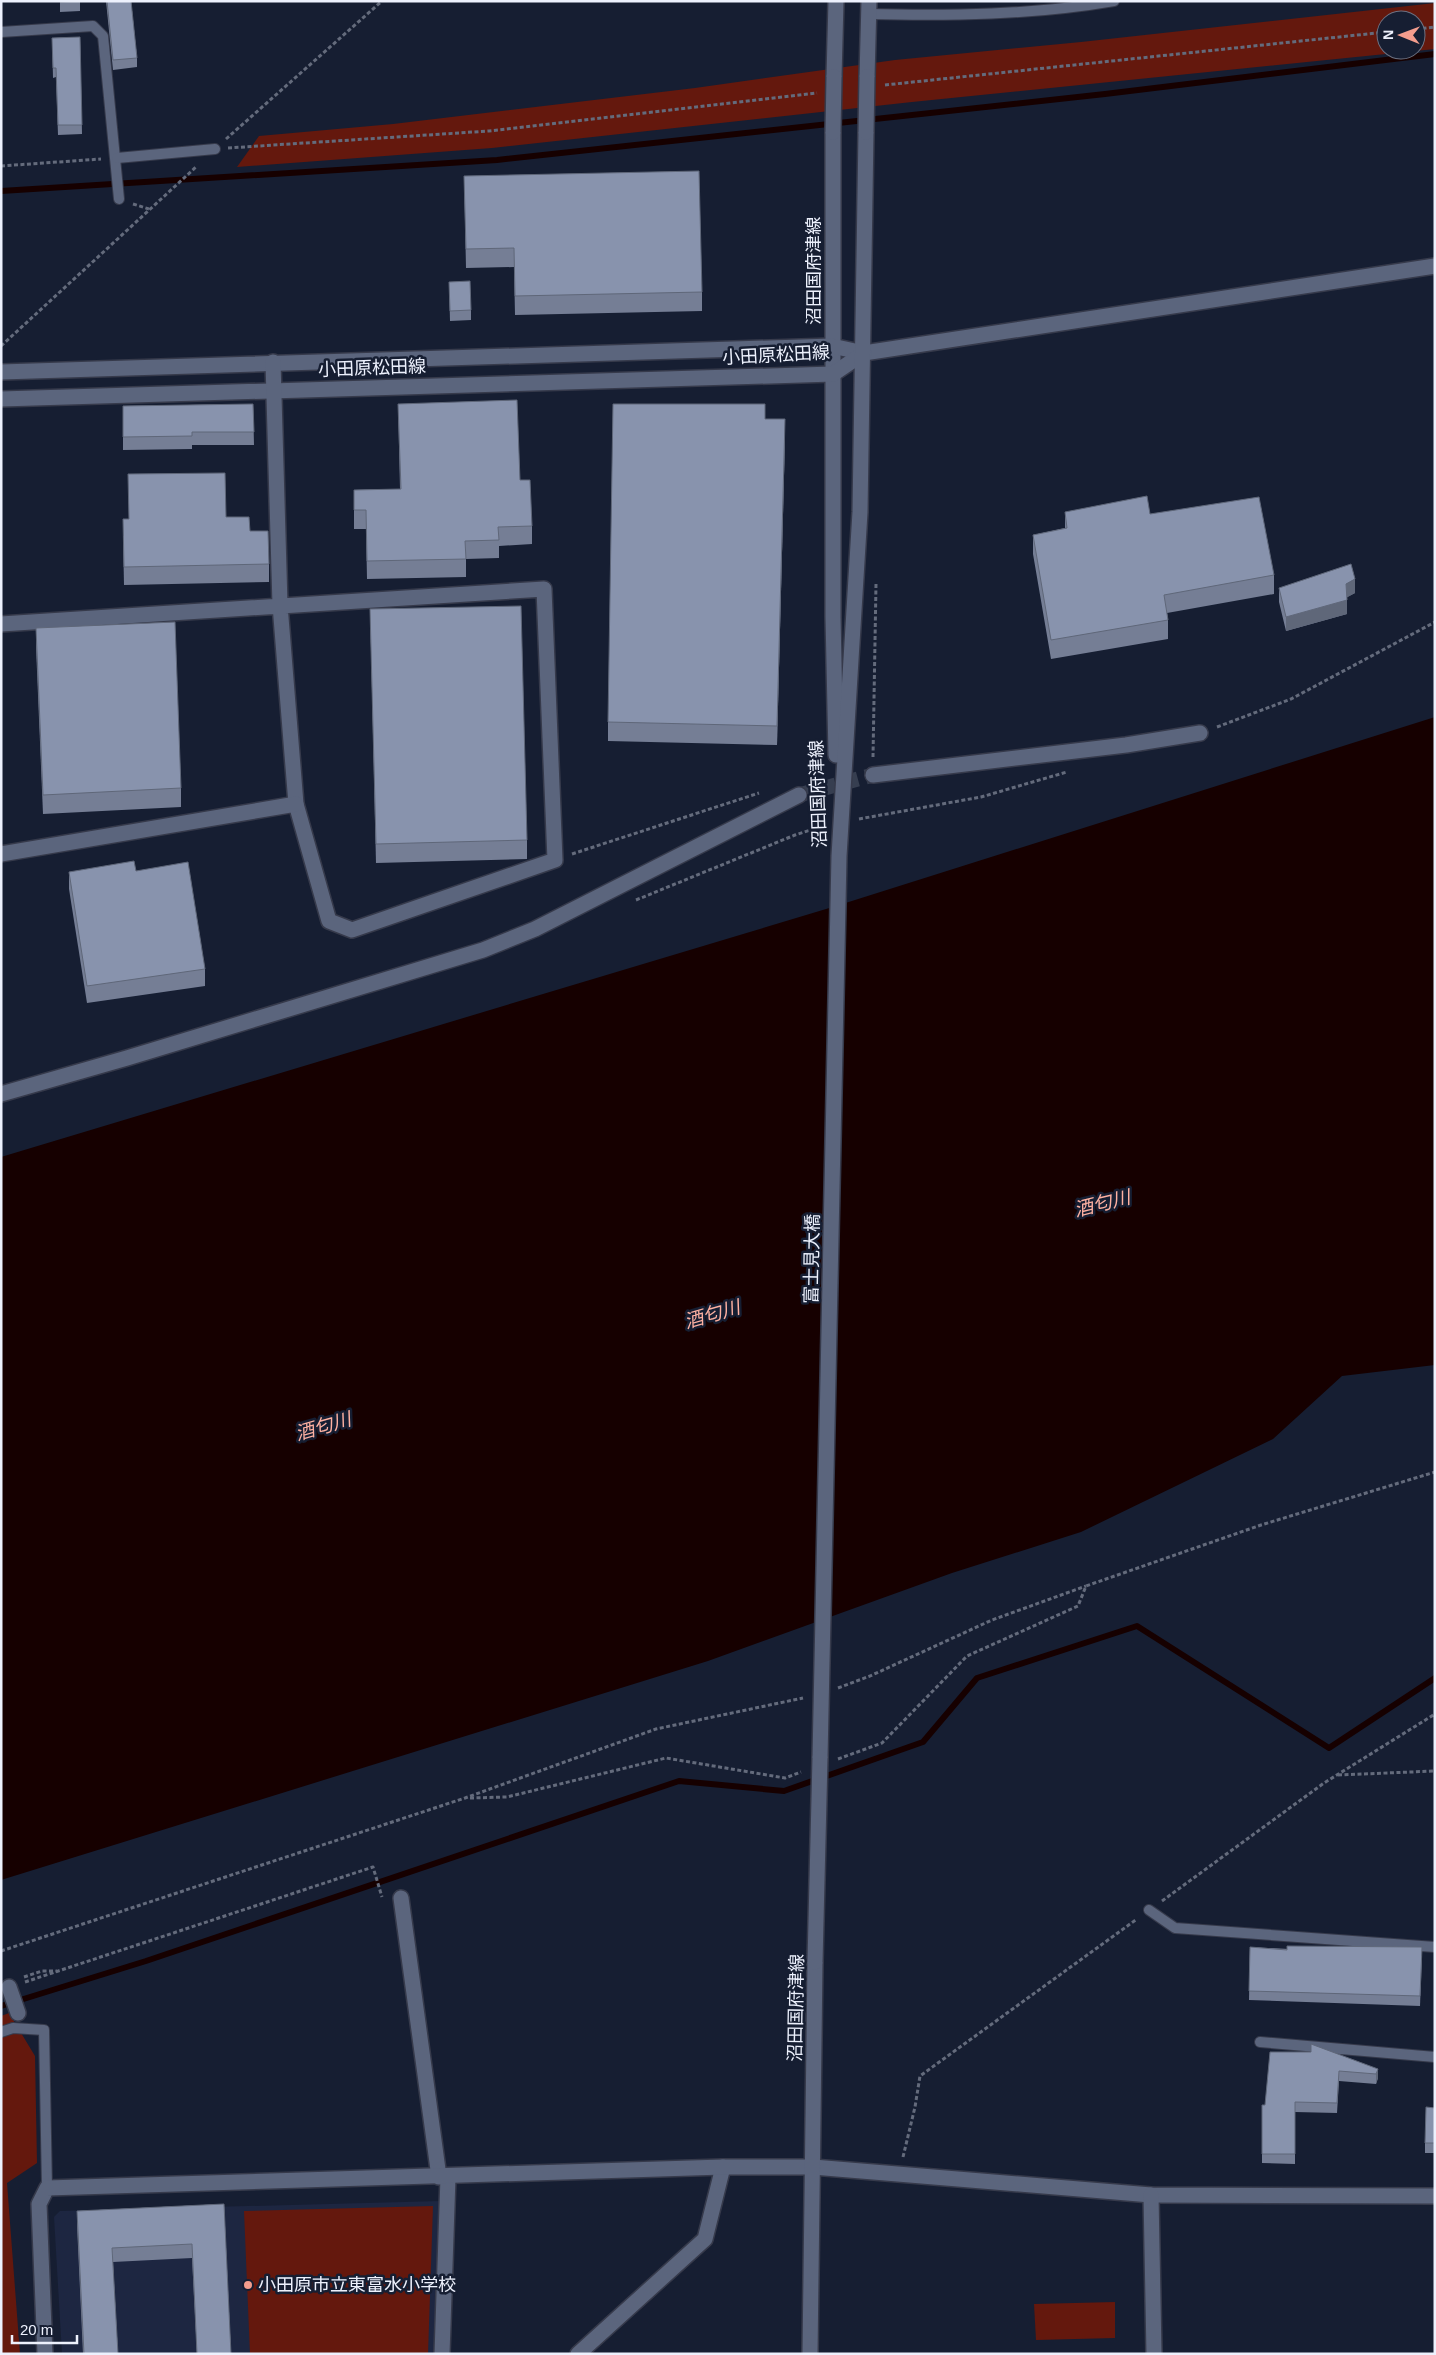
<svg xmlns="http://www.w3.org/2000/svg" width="1436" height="2355" viewBox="0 0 1436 2355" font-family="Helvetica,'Noto Sans JP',sans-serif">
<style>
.built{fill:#1d2641}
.green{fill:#64180d;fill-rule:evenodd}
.water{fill:#160000}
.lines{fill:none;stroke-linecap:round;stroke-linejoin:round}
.stream{stroke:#160000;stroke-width:6}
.street-tunnel{stroke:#363e50;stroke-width:15;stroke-dasharray:15 8;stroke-linecap:butt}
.lane-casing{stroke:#363a4b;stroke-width:12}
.street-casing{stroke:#363a4b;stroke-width:18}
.secondary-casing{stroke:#363a4b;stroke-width:18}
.path{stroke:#646b7c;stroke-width:3;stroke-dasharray:4 2.5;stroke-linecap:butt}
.lane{stroke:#5b657d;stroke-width:10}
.street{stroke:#5b657d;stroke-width:15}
.secondary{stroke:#5b657d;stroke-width:15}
.secondary-bridge-casing{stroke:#363a4b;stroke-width:18;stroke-linecap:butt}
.secondary-bridge{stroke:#5b657d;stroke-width:15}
.wall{fill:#757e95}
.shaded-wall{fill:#5f6779}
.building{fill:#8893ad;stroke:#5f6779}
.poi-dot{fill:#f49d8d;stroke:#161e32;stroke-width:2}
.labels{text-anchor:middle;stroke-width:5;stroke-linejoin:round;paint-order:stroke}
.street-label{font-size:18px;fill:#edf1fd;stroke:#161e32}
.poi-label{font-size:18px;fill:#edf1fd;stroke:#161e32;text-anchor:start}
.water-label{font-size:19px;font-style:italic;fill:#feb1a2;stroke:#161e32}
</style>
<rect width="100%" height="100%" fill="#161e32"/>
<!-- built -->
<path class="built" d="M441 2201 434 2354H62L54 2217 60 2211Z"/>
<!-- green -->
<g class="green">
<path d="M1435 3V49L912 102 492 148 237 167 259 136 393 124 695 88 895 60 1081 42ZM1386 20H1416V50H1386Z"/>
<path d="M9 2013 35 2056 37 2163 7 2183 20 2354H1V2016Z"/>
<path d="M433 2206 428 2354H250L244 2211Z"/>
<path d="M1115 2302V2338L1036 2340 1034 2304Z"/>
</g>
<!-- water -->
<path class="water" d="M1435 717V1365L1342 1376 1273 1439 1081 1532 952 1573 708 1661 1 1880V1157L836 906Z"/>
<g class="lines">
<!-- stream -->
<g class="stream">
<path d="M1 191 497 160 1105 94 1435 54"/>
<path d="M1 2006 146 1961 679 1781 784 1791 923 1742 977 1678 1137 1626 1329 1748 1435 1678"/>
</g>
<!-- street-tunnel -->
<path class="street-tunnel" d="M799 795 873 775"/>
<defs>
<g id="lane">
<path d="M868 14C950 16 1033 15 1114 1"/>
<path d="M1 32 93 26 103 36 119 199"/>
<path d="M117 158 215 149"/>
<path d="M1149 1910 1175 1928 1435 1947"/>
<path d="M1 2032 13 2028 44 2030 47 2188"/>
<path d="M1260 2042 1435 2057"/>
</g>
<g id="street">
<path d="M873 775 1126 745 1200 733"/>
<path d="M1 1094 127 1058 483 950 535 929 799 795"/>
<path d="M401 1898 439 2177"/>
<path d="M9 1987 18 2013"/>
<path d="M813 2167 1151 2195 1435 2196"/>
<path d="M1151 2195 1154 2354"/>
<path d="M442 2354 448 2177"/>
<path d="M578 2354 705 2239 723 2167"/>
</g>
<g id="secondary">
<path d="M834 77 836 1"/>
<path d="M867 77 869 1"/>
<path d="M833 132V617L836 755"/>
<path d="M1 372 832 346 864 353 1435 266"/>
<path d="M1 399 833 374 864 353"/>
<path d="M1 624 544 589 555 860 352 930 329 921 296 804 280 605 273 362"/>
<path d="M1 854 296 804"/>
<path d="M820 1758 839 856 860 512 866 132"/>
<path d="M45 2354 39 2204 47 2188 723 2167H813"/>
<path d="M810 2354 815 1962"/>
</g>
</defs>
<!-- lane casing -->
<use href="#lane" class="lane-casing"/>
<!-- street casing -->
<use href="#street" class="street-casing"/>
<!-- secondary casing -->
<use href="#secondary" class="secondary-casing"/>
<!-- path -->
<g class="path">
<path d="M1416 29 1435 27"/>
<path d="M885 85 1386 32"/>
<path d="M226 139 382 1"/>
<path d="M228 148 489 131 817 93"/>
<path d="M1 166 101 159"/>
<path d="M133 204 149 209"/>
<path d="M1 346 196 167"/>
<path d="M1217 727 1291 699 1435 622"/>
<path d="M873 757 876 584"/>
<path d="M859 819 981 797 1067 772"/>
<path d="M572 854 759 793"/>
<path d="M636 900 795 835 823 826"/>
<path d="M838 1688 870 1676 992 1620 1086 1586"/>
<path d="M838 1759 882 1743 967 1656 1078 1606 1086 1586 1261 1525 1435 1472"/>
<path d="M1338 1775 1435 1771"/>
<path d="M470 1798 507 1797 666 1758 785 1778 801 1772"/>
<path d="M1162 1901 1324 1783 1435 1714"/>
<path d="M1 1951 465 1798 656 1729 803 1698"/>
<path d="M24 1977 42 1971H57"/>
<path d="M25 1982 373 1867 382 1897"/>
<path d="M903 2157 915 2107 920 2076 1137 1919"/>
</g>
<!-- lane -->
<use href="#lane" class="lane"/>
<!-- street -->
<use href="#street" class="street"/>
<!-- secondary -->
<use href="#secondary" class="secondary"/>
<defs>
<g id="secondary-bridge">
<path d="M833 132 834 77"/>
<path d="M866 132 867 77"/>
<path d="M815 1962 820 1758"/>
</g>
</defs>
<!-- secondary-bridge casing -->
<use href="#secondary-bridge" class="secondary-bridge-casing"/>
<!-- secondary-bridge -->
<use href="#secondary-bridge" class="secondary-bridge"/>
</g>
<!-- wall -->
<g class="wall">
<path d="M60 1H80V11L60 12Z"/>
<path d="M106 1H131L137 58V67L113 70Z"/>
<path d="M80 37 82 134 58 135 56 77 53 78 52 38Z"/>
<path d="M464 176 702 292V311L515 315 514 267 466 268Z"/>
<path d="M449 282 471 310V320L450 321Z"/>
<path d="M253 404 254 445H192V449L123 450V406Z"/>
<path d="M398 404 520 480 532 526V544L499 546V558L466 559V577L367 579 366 529H354V490L400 489Z"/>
<path d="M765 419 785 438 777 745 608 741V722Z"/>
<path d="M1065 512 1150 514 1274 575V594L1167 613 1168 620V639L1051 659 1033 554V535L1065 528Z"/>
<path d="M226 517 250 531 269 564V582L124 585 123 536Z"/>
<path d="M1279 588 1355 593 1347 597V614L1286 631 1279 602Z"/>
<path d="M370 609 527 840V859L376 863Z"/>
<path d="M36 628 181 788V807L43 814 36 647Z"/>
<path d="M136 871 205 969V986L87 1003 69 889V872Z"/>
<path d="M1250 1947 1422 1956 1420 2006 1249 2000Z"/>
<path d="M1311 2052 1378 2069V2078L1376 2084 1339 2081 1337 2113 1295 2112V2164L1262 2163V2105H1265Z"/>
<path d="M1435 2108V2153H1425V2143Z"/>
<path d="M224 2204 231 2354H197L192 2258 113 2262 118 2354H83L77 2225V2211Z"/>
</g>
<!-- shaded-wall -->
<g class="shaded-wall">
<path d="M785 419V438L777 745V726Z"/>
<path d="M1355 579V593L1346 598V584Z"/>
<path d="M1347 600V614L1286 631V617Z"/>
<path d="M1378 2069V2078L1376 2084V2074Z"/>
</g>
<!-- building -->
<g class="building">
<path d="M60 1H80L60 2Z"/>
<path d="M107 1H131L137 58 113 60Z"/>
<path d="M80 37 82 125H58L56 68H53L52 38Z"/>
<path d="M699 171 702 292 515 296 514 248 466 249 464 176Z"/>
<path d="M470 281 471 310 450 311 449 282Z"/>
<path d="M517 400 520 480H530L532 526 498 527 499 540 465 541 466 559 367 561 366 510H354V490L401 489 398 404Z"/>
<path d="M253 404 254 432H192V436L123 437V406Z"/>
<path d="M613 404H765V419H785L777 726 608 722Z"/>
<path d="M225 473 226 517H249L250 531H268L269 564 124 567 123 519H129L128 474Z"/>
<path d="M1147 496 1150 514 1259 497 1274 575 1164 595 1168 620 1051 640 1033 535 1067 528 1065 512Z"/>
<path d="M1351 564 1355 579 1346 584 1347 600 1286 617 1279 588Z"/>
<path d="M521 606 527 840 376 844 370 609Z"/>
<path d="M175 622 181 788 43 795 36 628Z"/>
<path d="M134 861 136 871 188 862 205 969 87 986 69 872Z"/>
<path d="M1287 1946 1422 1947 1420 1996 1249 1991 1250 1947 1287 1950Z"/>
<path d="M1311 2044 1378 2069 1376 2074 1339 2071 1337 2103 1295 2102V2154H1262V2105H1265L1270 2052H1311Z"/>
<path d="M1426 2107 1435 2108V2143H1425Z"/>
<path d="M224 2204 231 2354H197L192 2244 112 2248 118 2354H84L77 2211Z"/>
</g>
<!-- markers -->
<circle class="poi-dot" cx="248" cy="2285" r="5"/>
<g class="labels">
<!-- street labels -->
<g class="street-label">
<text transform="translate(814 271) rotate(-90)" y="6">沼田国府津線</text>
<text transform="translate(776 355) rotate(-3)" y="6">小田原松田線</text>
<text transform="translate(372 368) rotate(-2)" y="6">小田原松田線</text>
<text transform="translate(818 794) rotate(-92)" y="6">沼田国府津線</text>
<text transform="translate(812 1259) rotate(-89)" y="6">富士見大橋</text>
<text transform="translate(796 2008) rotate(-89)" y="6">沼田国府津線</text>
</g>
<!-- poi labels -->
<g class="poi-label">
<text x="258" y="2291">小田原市立東富水小学校</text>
</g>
<!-- water labels -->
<g class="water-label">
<text transform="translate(1102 1203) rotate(-14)" y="7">酒匂川</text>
<text transform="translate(712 1314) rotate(-16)" y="7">酒匂川</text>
<text transform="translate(323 1426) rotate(-16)" y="7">酒匂川</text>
</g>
</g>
<!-- border -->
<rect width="1436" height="2355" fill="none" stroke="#edf1fd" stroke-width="5"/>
<!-- north arrow -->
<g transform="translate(1401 35) rotate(271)"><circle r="24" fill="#161e32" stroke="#6c7283"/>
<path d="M0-4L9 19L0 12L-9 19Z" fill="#f49d8d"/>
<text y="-8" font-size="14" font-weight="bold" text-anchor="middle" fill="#edf1fd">N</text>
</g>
<!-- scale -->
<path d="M12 2335v8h65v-8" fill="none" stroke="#edf1fd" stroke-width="2.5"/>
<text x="20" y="2335" font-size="15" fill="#edf1fd" stroke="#161e32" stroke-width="4" paint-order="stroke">20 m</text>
</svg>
